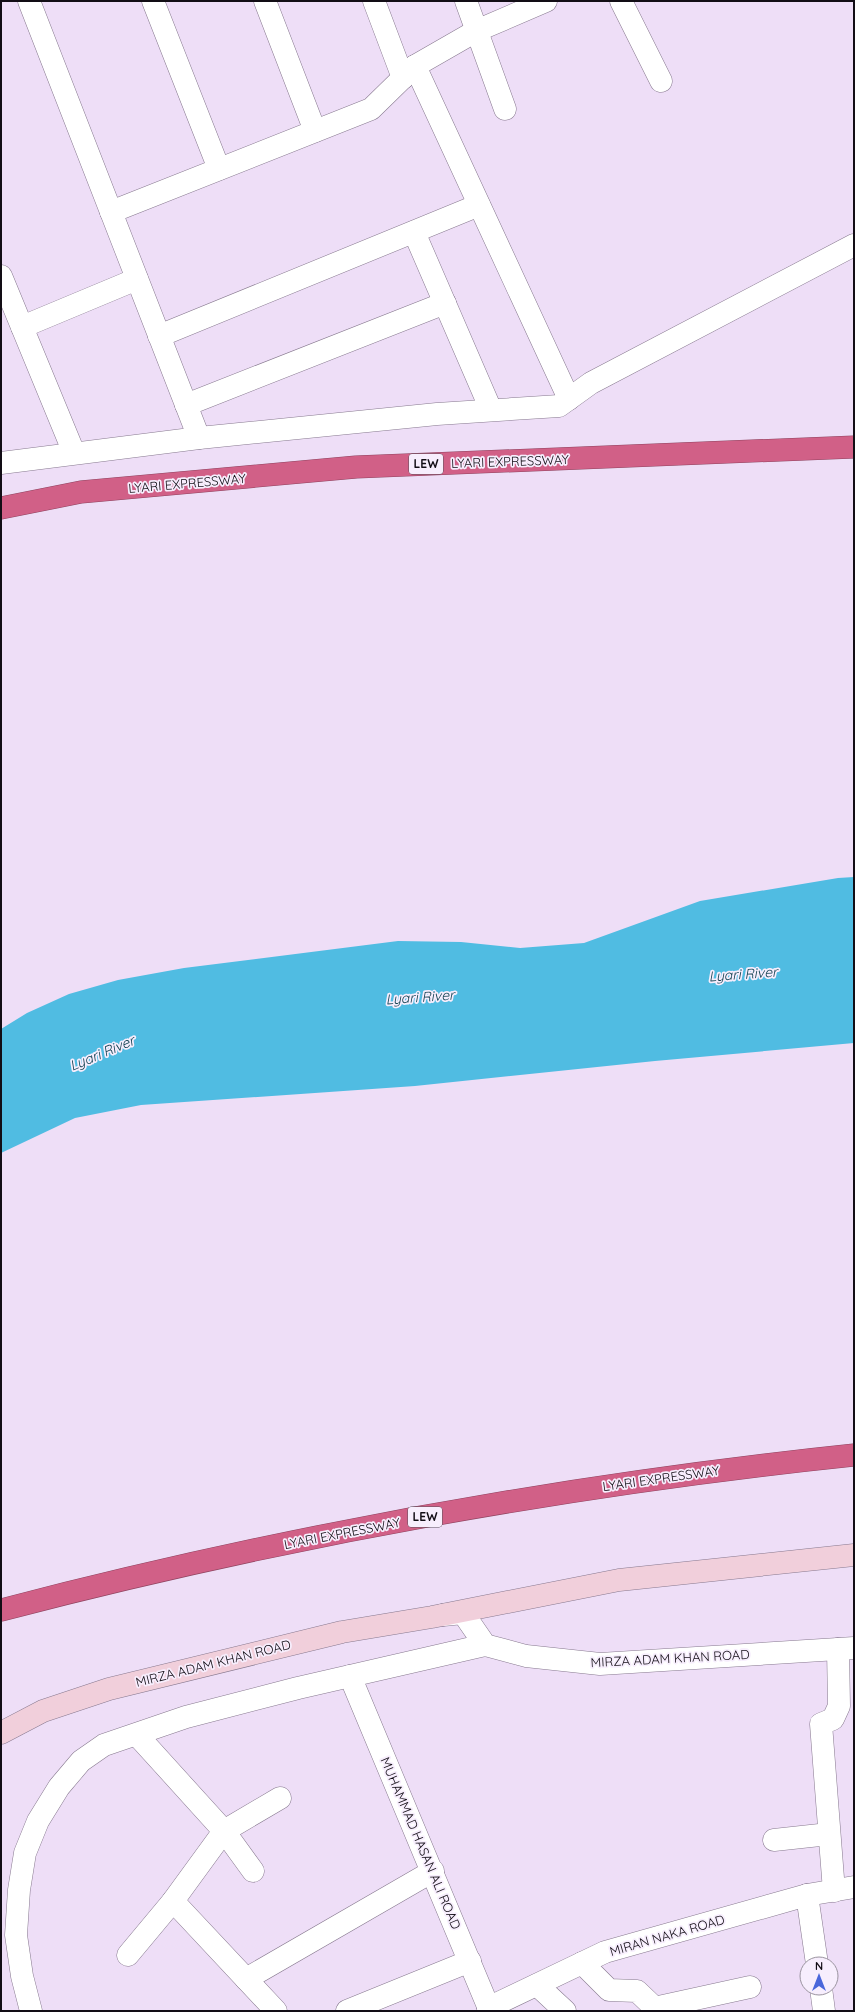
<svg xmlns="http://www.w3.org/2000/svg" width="855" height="2012" viewBox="0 0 855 2012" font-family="Quicksand,sans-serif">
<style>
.water{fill:#50bce2}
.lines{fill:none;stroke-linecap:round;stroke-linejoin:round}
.street-casing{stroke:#87798f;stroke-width:23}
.secondary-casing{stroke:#87798f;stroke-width:23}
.highway-casing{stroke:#8e435f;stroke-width:23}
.street{stroke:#fff;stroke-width:22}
.secondary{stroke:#f1cfdb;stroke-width:22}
.highway{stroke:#d16087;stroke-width:22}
.labels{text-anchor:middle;stroke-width:3.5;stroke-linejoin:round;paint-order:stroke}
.shield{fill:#f7eefd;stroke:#57505b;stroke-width:1}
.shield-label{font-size:12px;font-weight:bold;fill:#120d15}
.street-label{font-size:13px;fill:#120d15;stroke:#f7eefd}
.water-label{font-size:14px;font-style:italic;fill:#134252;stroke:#f7eefd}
</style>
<rect width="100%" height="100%" fill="#eedef7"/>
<!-- water -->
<path class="water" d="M854 877V1043L655 1061 415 1086 141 1105 75 1118 1 1153V1029L27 1013 69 994 118 980 184 968 398 941 461 942 520 948 584 943 700 901 838 878Z"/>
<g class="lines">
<defs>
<g id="street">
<path d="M29 1 199 438"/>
<path d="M153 1 219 169"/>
<path d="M265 1 315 131"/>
<path d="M374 1 403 78"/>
<path d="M466 1 505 109"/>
<path d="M621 1 661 81"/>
<path d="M415 66 569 399"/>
<path d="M111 212 371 109 415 66 476 31 546 1"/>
<path d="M414 232 491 410"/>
<path d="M1 276 74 453"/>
<path d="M22 327 137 279"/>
<path d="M159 336 479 205"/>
<path d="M186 405 445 303"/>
<path d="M1 463 199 438 437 414 559 406 591 383 854 245"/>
<path d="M443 1615 463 1613 485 1645 526 1656 600 1664 854 1648"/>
<path d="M350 1676 490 2011"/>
<path d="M137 1735 224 1831 253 1871"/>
<path d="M774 1840 829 1834"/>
<path d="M834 1891 821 1724 833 1719 839 1706 838 1649"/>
<path d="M807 1895 817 1964"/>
<path d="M173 1901 276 2011"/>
<path d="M128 1955 173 1901 224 1831 280 1798"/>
<path d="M582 1963 609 1990 637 1991 658 2011"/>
<path d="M246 1979 433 1871"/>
<path d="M537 1985 565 2011"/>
<path d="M821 1988 824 2011"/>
<path d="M488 2008 605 1952 807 1895 854 1887"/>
<path d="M654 2008 750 1987"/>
<path d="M31 2011 22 1976 16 1935 19 1890 25 1853 38 1821 59 1787 81 1761 104 1745 186 1717 298 1688 485 1645"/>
<path d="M347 2011 470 1961"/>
</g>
<path id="secondary" d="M1 1733 43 1711 109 1689 342 1632 432 1617 619 1580 854 1555"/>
<g id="highway">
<path d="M1 508 81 492 356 467 854 447"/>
<path d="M1 1610C281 1537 566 1485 854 1455"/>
</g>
</defs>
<!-- street casing -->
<use href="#street" class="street-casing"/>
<!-- secondary casing -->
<use href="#secondary" class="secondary-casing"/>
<!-- highway casing -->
<use href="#highway" class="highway-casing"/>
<!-- street -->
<use href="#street" class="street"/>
<!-- secondary -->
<use href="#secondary" class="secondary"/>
<!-- highway -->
<use href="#highway" class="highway"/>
</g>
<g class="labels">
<!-- shield labels -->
<g class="shield">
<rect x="409" y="454" width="34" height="20" rx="3"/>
<rect x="408" y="1507" width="34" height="20" rx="3"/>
</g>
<g class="shield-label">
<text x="426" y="468">LEW</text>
<text x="425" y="1521">LEW</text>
</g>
<!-- street labels -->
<g class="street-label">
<text transform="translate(510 461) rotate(-2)" y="5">LYARI EXPRESSWAY</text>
<text transform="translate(187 483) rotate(-5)" y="5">LYARI EXPRESSWAY</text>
<text transform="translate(661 1478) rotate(-8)" y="5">LYARI EXPRESSWAY</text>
<text transform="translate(342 1533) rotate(-11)" y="5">LYARI EXPRESSWAY</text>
<text transform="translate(670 1658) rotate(-3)" y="5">MIRZA ADAM KHAN ROAD</text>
<text transform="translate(213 1663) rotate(-14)" y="5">MIRZA ADAM KHAN ROAD</text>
<text transform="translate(421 1843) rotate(67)" y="5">MUHAMMAD HASAN ALI ROAD</text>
<text transform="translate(667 1935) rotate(-16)" y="5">MIRAN NAKA ROAD</text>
</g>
<!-- water labels -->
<g class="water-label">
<text transform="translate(743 974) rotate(-4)" y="5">Lyari River</text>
<text transform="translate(420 997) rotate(-4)" y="5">Lyari River</text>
<text transform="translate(102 1053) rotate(-23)" y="5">Lyari River</text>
</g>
</g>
<!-- border -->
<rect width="855" height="2012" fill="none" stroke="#120d15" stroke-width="4"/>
<!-- north arrow -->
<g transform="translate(819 1976)"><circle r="19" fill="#f7eefd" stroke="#9b94a0"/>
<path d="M0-3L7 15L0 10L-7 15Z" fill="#4a67db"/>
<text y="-6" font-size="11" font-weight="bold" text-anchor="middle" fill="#120d15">N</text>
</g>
</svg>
